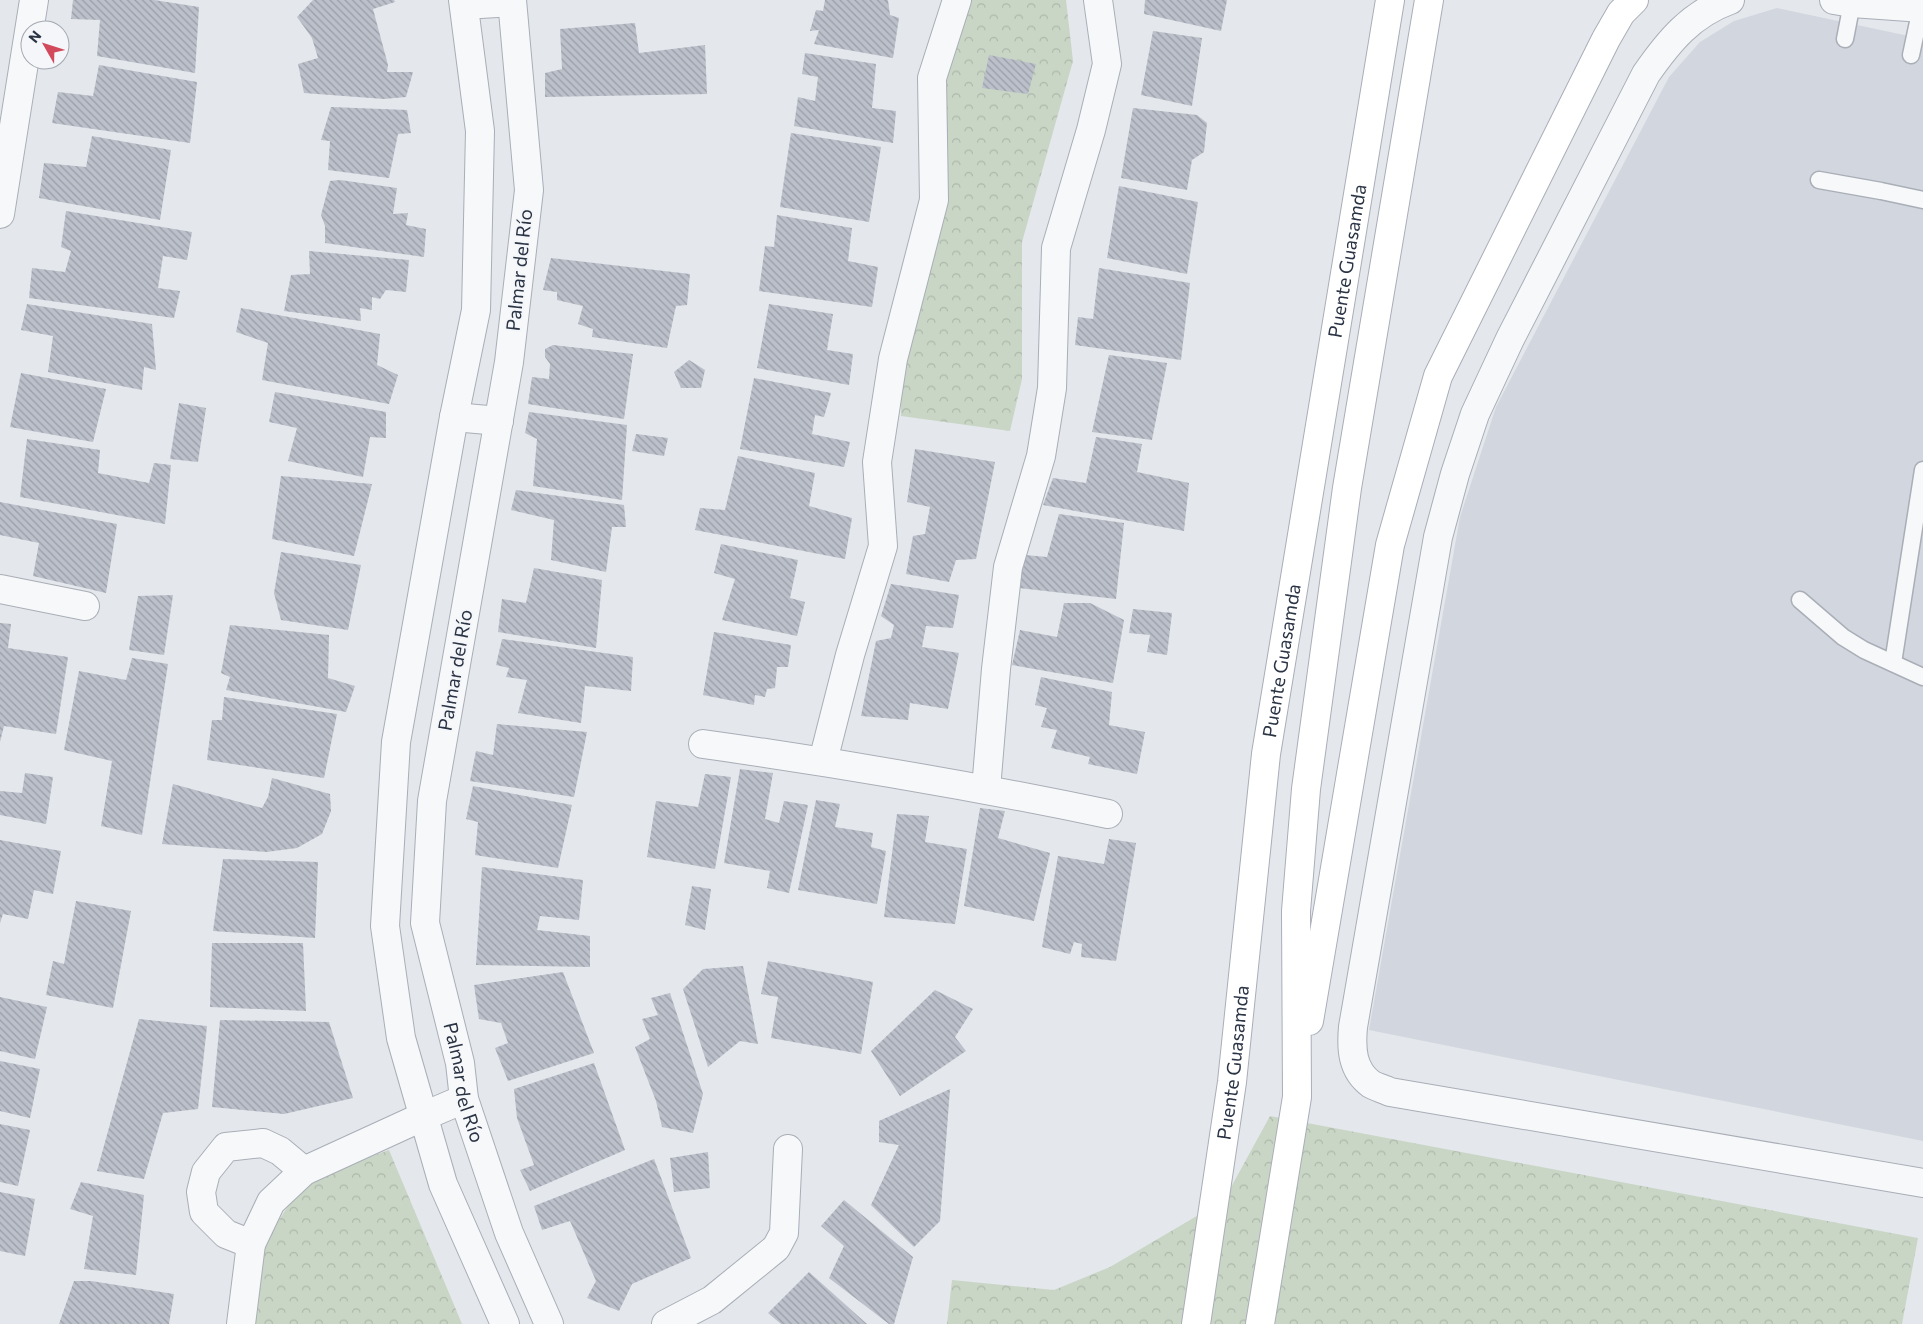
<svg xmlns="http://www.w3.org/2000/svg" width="1923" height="1324" viewBox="0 0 1923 1324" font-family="Commissioner,sans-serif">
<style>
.built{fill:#d2d6de}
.forest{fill:url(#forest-crowns)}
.building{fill:url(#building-back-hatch)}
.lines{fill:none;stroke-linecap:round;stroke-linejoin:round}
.lane-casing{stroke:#a9aeb7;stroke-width:19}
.street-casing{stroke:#a9aeb7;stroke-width:30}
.secondary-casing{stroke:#a9aeb7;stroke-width:30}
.lane{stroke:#f7f8fa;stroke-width:16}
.street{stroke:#f7f8fa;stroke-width:28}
.secondary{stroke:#fff;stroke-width:28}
.labels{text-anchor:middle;stroke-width:4;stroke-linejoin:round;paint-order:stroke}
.street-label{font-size:19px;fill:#2b3445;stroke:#f4f6f9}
</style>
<defs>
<pattern id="forest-crowns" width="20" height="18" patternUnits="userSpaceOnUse" patternTransform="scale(1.25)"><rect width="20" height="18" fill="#c9d6c5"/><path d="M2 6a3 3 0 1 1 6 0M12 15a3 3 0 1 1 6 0" fill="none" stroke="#adb8ab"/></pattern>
<pattern id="building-back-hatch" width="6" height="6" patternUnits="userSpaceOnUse" patternTransform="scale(1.25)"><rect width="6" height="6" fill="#bbc0ca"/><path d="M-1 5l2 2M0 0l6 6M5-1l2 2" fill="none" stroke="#989da6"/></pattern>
</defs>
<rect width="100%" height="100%" fill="#e4e7ec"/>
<!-- built -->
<path class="built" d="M1777 8 1923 39V1141L1369 1030 1460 517 1496 407 1669 77 1700 42 1734 21Z"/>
<!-- forest -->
<g class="forest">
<path d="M967 0H1066L1073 61 1022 242V379L1010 431 901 416V362L940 81Z"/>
<path d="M1270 1116 1918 1238 1902 1324H947L952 1280 1054 1290 1110 1267 1224 1200Z"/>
<path d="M389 1150 462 1324H253L263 1245 304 1181Z"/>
</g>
<!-- building -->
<g class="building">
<path d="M73 0H154L199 7 195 73 97 56 100 20 71 19Z"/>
<path d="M313 0H394L395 2 373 9 388 65 387 72H413L406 97 384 99 304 93 298 64 318 58 312 38 297 17Z"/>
<path d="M825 0H888L890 15 899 18 893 58 814 44 819 30 810 31 816 10 823 11Z"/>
<path d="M1145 0H1227L1221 31 1144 14Z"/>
<path d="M635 23 639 53 705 45 707 94 545 97V73L562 69 560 29Z"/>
<path d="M1153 31 1202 38 1192 106 1141 95Z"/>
<path d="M805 53 876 64 872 108 896 111 893 143 794 126 798 97 815 101 818 77 802 74Z"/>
<path d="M989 55 1036 64 1028 94 982 88Z"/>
<path d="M99 65 197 82 190 143 52 123 58 92 93 96Z"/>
<path d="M331 107 407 110 411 133 398 134 389 178 328 170 330 141 321 140Z"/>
<path d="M1133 108 1197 115 1207 123 1204 152 1192 160 1187 190 1121 178Z"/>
<path d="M791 133 881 147 869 222 780 207Z"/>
<path d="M92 136 171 150 160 220 39 198 44 163 86 167Z"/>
<path d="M340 180 397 188 393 214 408 213 406 225 426 229 424 257 325 243V226L321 215 330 181Z"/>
<path d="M1119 186 1198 202 1187 274 1107 258Z"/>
<path d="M66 211 192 232 187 260 163 256 158 288 180 291 174 318 29 298 32 268 65 272 71 251 61 247Z"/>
<path d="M777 215 852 228 848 261 878 267 872 307 759 291 765 246 774 247Z"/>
<path d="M309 251 409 260 406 292 386 290 380 299 372 297V310L360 308 361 321 284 311 291 275 310 274Z"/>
<path d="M551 258 690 274 687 305 676 306 667 348 592 337 593 329 578 324 583 306 557 300V292L543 290Z"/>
<path d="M1099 268 1190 283 1181 360 1075 345 1078 317 1093 319Z"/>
<path d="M27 304 152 324 156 370 144 367 142 390 48 372 53 336 21 330Z"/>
<path d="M769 304 833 314 827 350 853 354 849 385 757 368Z"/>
<path d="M241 308 380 334 377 365 398 375 389 404 262 380 268 343 236 332Z"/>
<path d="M553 345 633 354 624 419 528 404 532 377 549 379 550 364 545 357V349Z"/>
<path d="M1109 355 1167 363 1152 440 1092 432Z"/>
<path d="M689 360 705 370 701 388H681L674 372Z"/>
<path d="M21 373 106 389 93 442 10 427Z"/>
<path d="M754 378 831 393 824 417 815 415 812 434 850 442 844 467 740 449Z"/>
<path d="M275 392 386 412V438L370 437 363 477 288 461 297 428 269 422Z"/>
<path d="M179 403 206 408 198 462 170 459Z"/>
<path d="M529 412 627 425 622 500 533 486 537 439 525 433Z"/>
<path d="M636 434 668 438 664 456 632 451Z"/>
<path d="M1096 437 1142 444 1137 472 1189 483 1184 531 1043 505 1053 478 1086 483Z"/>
<path d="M27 439 100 450 98 473 149 483 154 463 171 465 165 524 20 497Z"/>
<path d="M915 449 995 462 976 559 956 560 949 582 906 574 913 536 925 534 930 507 907 502Z"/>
<path d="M738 456 815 473 809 506 852 518 845 559 695 530 700 508 725 510Z"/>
<path d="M281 476 372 484 354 556 272 539Z"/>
<path d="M516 490 624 505 626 527H612L606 572 551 560 554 520 511 510Z"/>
<path d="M0 502 117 524 106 593 33 576 39 543 0 535Z"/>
<path d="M1059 514 1124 523 1116 599 1019 588 1025 555 1047 557Z"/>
<path d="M721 544 798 560 790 598 805 602 797 636 722 620 735 579 714 573Z"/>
<path d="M281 552 361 565 348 630 281 620 274 593Z"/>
<path d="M534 568 602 580 596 648 498 632 502 599 526 603Z"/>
<path d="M891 584 959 595 953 628 926 626 922 647 959 653 948 709 910 703 908 720 861 716 876 641 891 638 894 625 881 616Z"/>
<path d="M173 595 164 655 129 650 138 596Z"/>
<path d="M1064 603H1090L1124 620 1113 683 1012 665 1020 630 1057 637Z"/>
<path d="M1133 609 1172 613 1167 655 1147 652 1150 635 1129 633Z"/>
<path d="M0 623 11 624 8 648 68 657 56 734 4 726 0 742Z"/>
<path d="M230 625 329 635 328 678 355 686 346 712 226 690 230 677 221 673Z"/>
<path d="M714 632 791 645 788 667H777L775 688 767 689 765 697 755 695 754 705 703 695Z"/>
<path d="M502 639 633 657 631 691 585 686 581 723 518 713 527 680 506 677 509 668 496 665Z"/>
<path d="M132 658 168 664 142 835 101 826 112 761 64 750 79 671 126 680Z"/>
<path d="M1041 677 1112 692 1109 725 1145 732 1137 774 1088 764 1090 757 1051 748 1057 730 1041 727 1047 708 1035 705Z"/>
<path d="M224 697 337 714 324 778 207 760 212 720H222Z"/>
<path d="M497 724 587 732 574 797 470 781 476 751 493 755Z"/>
<path d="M740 769 773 773 765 819 779 823 784 801 808 805 789 893 767 888 770 871 724 863Z"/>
<path d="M25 773 53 777 46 824 0 815V791L22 793Z"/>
<path d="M705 774 731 777 715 869 647 857 656 801 698 807Z"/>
<path d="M272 778 330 794 331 811 322 834 297 848 266 852 162 844 173 784 262 808 268 797Z"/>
<path d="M473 786 572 805 558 868 475 855 478 822 466 819Z"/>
<path d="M816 800 840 804 835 827 873 833 871 847 886 851 877 904 798 890Z"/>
<path d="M980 808 1005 811 998 838 1050 853 1034 921 964 906Z"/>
<path d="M897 814 929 816 925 842 967 849 955 924 884 917Z"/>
<path d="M1109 839 1136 843 1116 961 1081 957 1082 944 1074 942 1070 954 1042 947 1058 856 1104 864Z"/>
<path d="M0 840 61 851 53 894 34 890 28 919 3 914 0 923Z"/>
<path d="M223 859 318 862 315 938 213 931Z"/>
<path d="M482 867 583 880 579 920 540 916 537 930 590 936V967L476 965Z"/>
<path d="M692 886 711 889 705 930 685 925Z"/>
<path d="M76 901 131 911 113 1008 46 995 53 961 64 964Z"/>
<path d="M212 943H303L306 1011 210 1007Z"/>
<path d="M768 961 873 982 861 1054 771 1038 778 997 761 994Z"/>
<path d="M743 966 758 1044 740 1041 708 1067 683 989 703 969Z"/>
<path d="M563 972 594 1053 508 1081 495 1048 508 1043 501 1023 479 1019 474 985Z"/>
<path d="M935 990 973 1009 955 1037 966 1051 900 1096 871 1051Z"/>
<path d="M670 993 703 1094 693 1133 662 1127 656 1101 635 1047 650 1039 642 1019 658 1015 651 998Z"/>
<path d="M0 997 47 1007 35 1059 0 1051Z"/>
<path d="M139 1019 207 1026 198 1109 163 1113 144 1179 97 1171Z"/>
<path d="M220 1020 329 1022 353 1098 284 1114 212 1107Z"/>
<path d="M0 1061 40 1069 30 1118 0 1111Z"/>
<path d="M594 1063 625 1150 530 1191 520 1170 534 1165 517 1118 514 1089Z"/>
<path d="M950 1089 940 1221 914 1247 871 1205 899 1145 879 1142V1121Z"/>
<path d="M0 1124 30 1130 18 1186 0 1182Z"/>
<path d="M708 1152 710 1188 674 1192 670 1158Z"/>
<path d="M654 1159 691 1258 632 1284 619 1311 587 1298 596 1281 570 1221 542 1230 534 1206Z"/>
<path d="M81 1182 144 1195 136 1275 84 1269 93 1216 70 1209Z"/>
<path d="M0 1192 35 1199 25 1256 0 1251Z"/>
<path d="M844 1200 913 1257 894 1324H889L829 1278 844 1246 821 1226Z"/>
<path d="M809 1272 867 1324H781L768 1313Z"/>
<path d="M74 1281H91L174 1294 169 1324H59Z"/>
</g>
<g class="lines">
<defs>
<g id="lane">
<path d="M1845 39 1852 3"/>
<path d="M1911 55 1921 8"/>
<path d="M1819 180 1881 191 1923 200"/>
<path d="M1800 600 1843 637 1864 650 1923 677"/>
<path d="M1893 663 1923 470"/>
</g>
<g id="street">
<path d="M463 0 480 131 476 310 454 417 396 742 385 926 401 1038 443 1184 505 1324"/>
<path id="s1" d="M512 0 529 190 509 362 432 801 425 923 460 1063 464 1099 509 1233 549 1324"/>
<path d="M1730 0C1691 14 1669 41 1646 74L1510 339 1475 414 1455 474 1438 537 1353 1027C1351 1049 1352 1070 1371 1084 1376 1087 1384 1089 1390 1092L1923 1183"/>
<path d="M1834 0 1852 3 1923 8"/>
<path d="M464 5 512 2"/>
<path d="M0 214 34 0"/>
<path d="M454 417 499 421"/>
<path d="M0 589 85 606"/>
<path d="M703 744C839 763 974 786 1108 814"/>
<path d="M823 761 850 655 883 546 877 462 893 359 934 200 932 78 957 0"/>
<path d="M986 789 996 669 1008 567 1041 456 1052 388 1056 248 1091 130 1107 64 1098 0"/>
<path d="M251 1244 226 1234 204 1212 201 1192 206 1172 226 1147 263 1143 280 1151 304 1171"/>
<path d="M241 1324 251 1244 271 1202 304 1171 424 1116 464 1099"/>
<path d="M666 1324 712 1300 776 1248 784 1233 788 1149"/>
</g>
<g id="secondary">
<path d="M1309 1021 1390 545 1438 376 1606 39 1621 13 1634 0"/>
<path id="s2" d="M1196 1324 1232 1082 1266 754 1390 0"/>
<path d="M1260 1324 1297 1097 1296 911 1306 789 1347 488 1429 0"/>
</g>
</defs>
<!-- lane casing -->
<use href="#lane" class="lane-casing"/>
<!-- street casing -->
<use href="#street" class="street-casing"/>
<!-- secondary casing -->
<use href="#secondary" class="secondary-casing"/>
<!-- lane -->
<use href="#lane" class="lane"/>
<!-- street -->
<use href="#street" class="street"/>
<!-- secondary -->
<use href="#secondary" class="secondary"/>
</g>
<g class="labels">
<!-- street labels -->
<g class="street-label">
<text dy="7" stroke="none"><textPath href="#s2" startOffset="1074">Puente Guasamda</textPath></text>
<text transform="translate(519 270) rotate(-84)" y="7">Palmar del Río</text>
<text dy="7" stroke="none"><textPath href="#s2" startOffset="669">Puente Guasamda</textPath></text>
<text transform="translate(455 670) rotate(-80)" y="7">Palmar del Río</text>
<text dy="7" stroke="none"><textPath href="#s2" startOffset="264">Puente Guasamda</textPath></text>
<text dy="7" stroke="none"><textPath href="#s1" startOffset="1096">Palmar del Río</textPath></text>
</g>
</g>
<!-- north arrow -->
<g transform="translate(45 45) rotate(309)"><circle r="24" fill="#f4f6f9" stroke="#a4a8b1"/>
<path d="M0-4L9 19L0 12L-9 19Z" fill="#d1495b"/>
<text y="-8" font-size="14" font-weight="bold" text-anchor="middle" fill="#2b3445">N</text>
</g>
</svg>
